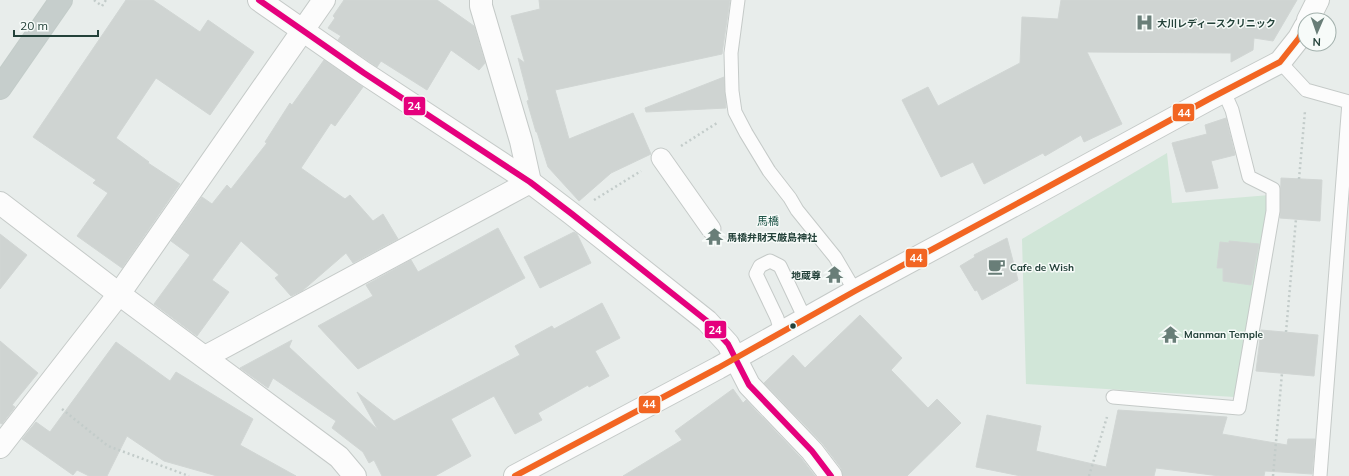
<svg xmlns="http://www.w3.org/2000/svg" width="1349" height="476" viewBox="0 0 1349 476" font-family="Mulish,'Noto Sans JP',sans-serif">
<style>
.green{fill:#d1e6d8}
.building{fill:#cfd4d2;stroke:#d1d6d4}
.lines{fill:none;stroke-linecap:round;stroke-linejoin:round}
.service-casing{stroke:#c5cac8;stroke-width:15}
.pedestrian-casing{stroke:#c5cac8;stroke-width:21}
.minor-casing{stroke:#c5cac8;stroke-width:24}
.tertiary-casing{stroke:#c5cac8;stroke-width:24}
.trunk-casing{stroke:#c3ccc9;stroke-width:24}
.path{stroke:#c3ccca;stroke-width:2.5;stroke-dasharray:2 3;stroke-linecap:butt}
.service{stroke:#fcfcfc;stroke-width:13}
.pedestrian{stroke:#fcfcfc;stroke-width:19}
.minor{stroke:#fcfcfc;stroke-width:22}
.tertiary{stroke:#fcfcfc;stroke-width:22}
.trunk{stroke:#c6cecc;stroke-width:22}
.bus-1-casing{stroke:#f7fbf9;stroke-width:9}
.bus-2-casing{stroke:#f7fbf9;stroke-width:9}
.bus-1{stroke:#e5007d;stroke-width:6}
.bus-2{stroke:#f26522;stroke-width:6}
.bus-dot{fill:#24423a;stroke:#f7fbf9;stroke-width:1.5}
.labels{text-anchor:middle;stroke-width:3;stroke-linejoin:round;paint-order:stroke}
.poi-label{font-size:10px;font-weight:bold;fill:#24423a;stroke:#f7fbf9;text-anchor:start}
.neighbourhood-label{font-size:11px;fill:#1f5548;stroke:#f7fbf9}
.line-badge{stroke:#f7fbf9;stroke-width:1.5}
.badge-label{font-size:11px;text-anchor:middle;font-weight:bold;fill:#fff}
</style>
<rect width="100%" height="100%" fill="#e8edeb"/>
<!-- green -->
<path class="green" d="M1167 153 1172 203 1270 195 1234 397 1026 384 1022 239Z"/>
<!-- building -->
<g class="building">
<path d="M126 0H153L200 32 208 20 254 52 210 115 156 78 116 138 149 162 148 163 180 184 122 268 77 236 108 193 93 183 96 180 33 137Z"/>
<path d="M344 0H437L474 26 485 63 479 70 451 50 427 90 381 61 377 67 338 40 341 36 328 28 335 18 333 16Z"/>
<path d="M539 0H730L722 54 555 90 569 139 633 113 651 154 611 173 579 201 548 167 537 132H536L527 101 529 100 518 58 525 63 511 16 540 9Z"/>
<path d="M1061 0H1297L1273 41 1254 38 1253 50 1231 62V53L1087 52 1122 124 1084 142 1081 135 1045 156 1043 153 984 184 973 162 941 177 902 100 928 87 938 106 1020 63 1022 17 1058 19Z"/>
<path d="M324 60 363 87 335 126 331 123 301 168 345 199 350 195 373 221 383 214 398 239 353 263 346 253 302 291 291 296 275 278 279 275 241 241 212 280 229 292 197 336 154 304 190 255 171 241 202 197 212 204 227 185 231 189 267 143 265 142 290 103 292 105Z"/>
<path d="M724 77 726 108 646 112 645 108Z"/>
<path d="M1226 118 1235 155 1211 161 1218 188 1186 192 1172 143 1207 134 1205 125Z"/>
<path d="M1281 178 1322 180 1320 221 1280 218Z"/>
<path d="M498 228 525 278 358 369 318 326 373 296 366 285 411 260 418 272Z"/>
<path d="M574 232 577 234 591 263 540 288 524 257Z"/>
<path d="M0 234 27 255 0 289Z"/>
<path d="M1007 238 1018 280 982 300 977 290 975 291 960 266 975 257 974 255Z"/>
<path d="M1229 241 1259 244 1251 285 1223 281V268H1217L1220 242 1229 243Z"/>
<path d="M602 303 620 338 595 351 609 376 589 387 588 385 538 413 542 420 515 434 494 396 451 419 471 456 435 476H382L374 460 369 463 363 452 332 428 336 421 273 378 268 388 240 368 292 340 289 347 378 430 357 392 394 421 520 355 515 346 552 326 554 329Z"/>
<path d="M860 315 902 358 891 370 928 408 937 399 961 423 907 476H843L841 468 822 443 764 383 793 355 805 368Z"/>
<path d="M1261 330 1318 335 1314 376 1256 371Z"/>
<path d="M0 341 38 373 12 405 15 407 2 424 0 423Z"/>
<path d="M116 342 170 381 176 372 253 419 240 445 296 476H217L164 461 127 436 107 476H89L77 470 73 475 22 439 36 422 50 432Z"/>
<path d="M733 389 743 403 746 400 802 459 815 476H623L682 440 675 431Z"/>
<path d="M1118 410 1227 417 1222 434 1287 445 1288 439H1315L1312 474 1265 471 1264 476H1220L1156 468 1154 476H1021L976 467 987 415 1041 426 1036 451 1106 467V468Z"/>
</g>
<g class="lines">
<defs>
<g id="service">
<path d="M738 0 731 53 732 91 735 112 746 133 769 171 790 198 797 210 835 257 855 291"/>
<path d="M1280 62 1306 90 1349 102 1320 476"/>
<path d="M781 332 777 318 756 274 760 266 770 261 780 266 805 319"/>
<path d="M1113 397 1239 408 1273 211V189L1249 177 1232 110 1224 92"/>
</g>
<path id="pedestrian" d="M661 158 711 229"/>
<g id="minor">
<path d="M259 0 364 73 530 182 572 214 707 321 728 344 749 385 812 451 831 476"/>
<path d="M205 357 530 182 521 141 481 6V0"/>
<path d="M0 447 119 294 324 0"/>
</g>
<g id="tertiary">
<path d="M1308 20 1318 0"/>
<path d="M0 203 119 294 339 457 355 476"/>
<path d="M515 476 718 368 855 291 1033 195 1209 99 1280 62 1299 38 1305 27"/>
</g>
<path id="trunk" d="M0 88 61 0"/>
</defs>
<!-- service casing -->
<use href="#service" class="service-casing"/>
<!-- pedestrian casing -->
<use href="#pedestrian" class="pedestrian-casing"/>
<!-- minor casing -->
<use href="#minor" class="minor-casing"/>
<!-- tertiary casing -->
<use href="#tertiary" class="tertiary-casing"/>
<!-- trunk casing -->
<use href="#trunk" class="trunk-casing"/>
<!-- path -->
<g class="path">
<path d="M94 0 102 6 106 0"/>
<path d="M681 146 717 123"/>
<path d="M1299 179 1305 111"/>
<path d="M594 200 641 171"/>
<path d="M1286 332 1296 219"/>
<path d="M62 409 108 446 189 476"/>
<path d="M1089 476 1107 417"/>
<path d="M1273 476 1282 373"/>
</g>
<!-- service -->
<use href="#service" class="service"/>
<!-- pedestrian -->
<use href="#pedestrian" class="pedestrian"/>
<!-- minor -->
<use href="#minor" class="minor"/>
<!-- tertiary -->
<use href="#tertiary" class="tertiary"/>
<!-- trunk -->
<use href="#trunk" class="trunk"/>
<defs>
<path id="bus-1" d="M259 0 364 73 530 182 572 214 707 321 728 344 749 385 812 451 831 476"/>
<path id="bus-2" d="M515 476 718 368 855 291 1033 195 1209 99 1280 62 1299 38 1305 27"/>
</defs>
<!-- bus-1 casing -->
<use href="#bus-1" class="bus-1-casing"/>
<!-- bus-2 casing -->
<use href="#bus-2" class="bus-2-casing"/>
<!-- bus-1 -->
<use href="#bus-1" class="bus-1"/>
<!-- bus-2 -->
<use href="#bus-2" class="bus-2"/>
</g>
<!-- icons -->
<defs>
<symbol id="hospital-bare" viewBox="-9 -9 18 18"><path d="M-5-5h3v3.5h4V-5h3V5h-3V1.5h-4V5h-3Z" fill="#697e78" stroke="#f7fbf9" stroke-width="2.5" paint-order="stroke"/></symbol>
<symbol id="temple-bare" viewBox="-9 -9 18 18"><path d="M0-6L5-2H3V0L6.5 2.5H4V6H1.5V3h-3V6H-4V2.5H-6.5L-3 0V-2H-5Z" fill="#697e78" stroke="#f7fbf9" stroke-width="2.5" paint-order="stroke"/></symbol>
<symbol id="cafe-bare" viewBox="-9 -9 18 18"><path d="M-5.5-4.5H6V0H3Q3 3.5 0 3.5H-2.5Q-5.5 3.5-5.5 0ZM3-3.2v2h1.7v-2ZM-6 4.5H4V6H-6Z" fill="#697e78" stroke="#f7fbf9" stroke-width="2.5" paint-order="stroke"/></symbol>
</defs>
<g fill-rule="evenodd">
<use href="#hospital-bare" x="1132" y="10" width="25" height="25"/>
<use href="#temple-bare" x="702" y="224" width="25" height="25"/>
<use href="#cafe-bare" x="984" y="254" width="25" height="25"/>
<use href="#temple-bare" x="822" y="262" width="25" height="25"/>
<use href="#temple-bare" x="1158" y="322" width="25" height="25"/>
</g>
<!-- markers -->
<circle class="bus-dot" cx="793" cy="326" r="3.5"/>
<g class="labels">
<!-- poi labels -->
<g class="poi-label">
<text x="1157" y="27">大川レディースクリニック</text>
<text x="727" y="241">馬橋弁財天厳島神社</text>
<text x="1010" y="271">Cafe de Wish</text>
<text x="821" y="279" text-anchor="end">地蔵尊</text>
<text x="1184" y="338">Manman Temple</text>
</g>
<!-- neighbourhood labels -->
<g class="neighbourhood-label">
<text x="768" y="225">馬橋</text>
</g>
</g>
<g class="line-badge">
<rect x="403" y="96" width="23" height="20" rx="4" fill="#e5007d"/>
<rect x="1172" y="103" width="23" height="19" rx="4" fill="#f26522"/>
<rect x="905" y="248" width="23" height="20" rx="4" fill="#f26522"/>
<rect x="704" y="320" width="23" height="19" rx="4" fill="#e5007d"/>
<rect x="638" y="395" width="23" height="19" rx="4" fill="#f26522"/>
</g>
<g class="badge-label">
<text x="414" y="110">24</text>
<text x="1184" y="117">44</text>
<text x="916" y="262">44</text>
<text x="715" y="334">24</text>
<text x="649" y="408">44</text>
</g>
<!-- north arrow -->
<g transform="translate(1317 32) rotate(182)"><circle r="19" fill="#f7fbf9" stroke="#a3b1ad"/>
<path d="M0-3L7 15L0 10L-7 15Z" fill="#697e78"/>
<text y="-6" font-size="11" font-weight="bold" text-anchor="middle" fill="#24423a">N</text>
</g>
<!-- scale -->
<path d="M14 30v6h84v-6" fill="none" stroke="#24423a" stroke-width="2"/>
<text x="20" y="30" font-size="12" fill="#24423a" stroke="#f7fbf9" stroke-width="3" paint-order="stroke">20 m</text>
</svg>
